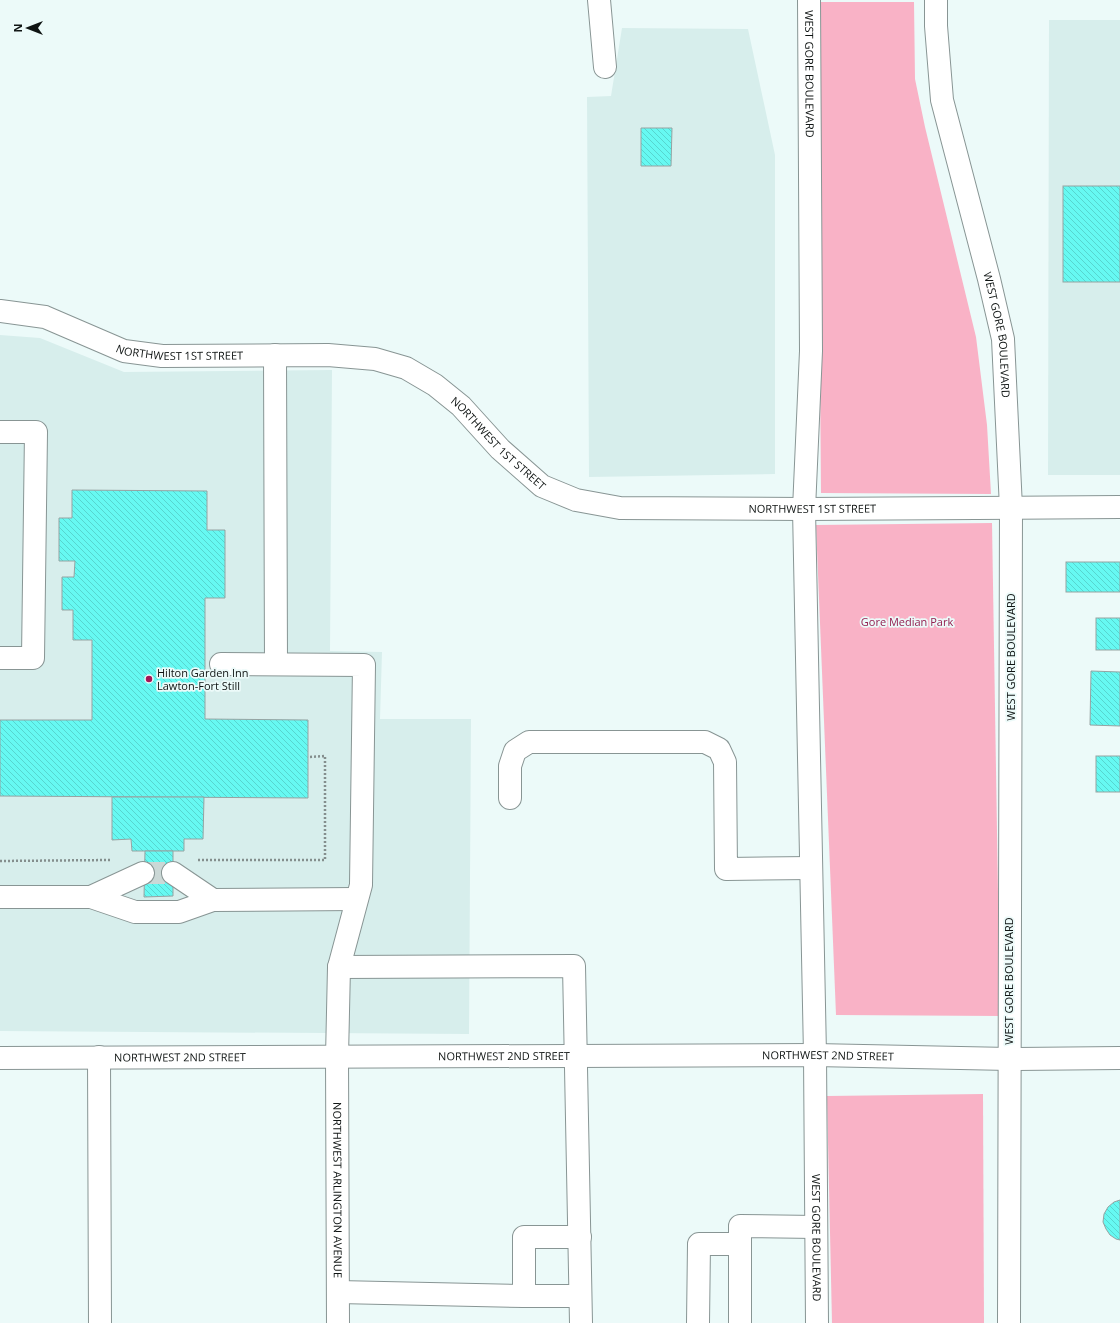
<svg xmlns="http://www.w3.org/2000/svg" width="1120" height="1323" viewBox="0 0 1120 1323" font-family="'Open Sans',sans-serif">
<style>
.built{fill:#d7eeec}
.park{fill:#f9b2c6}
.building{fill:url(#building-back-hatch);stroke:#96a3a2}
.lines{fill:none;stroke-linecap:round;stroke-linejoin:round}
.minor-tunnel{stroke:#cbd8d6;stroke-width:22;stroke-dasharray:22 11;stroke-linecap:butt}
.minor-casing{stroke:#889594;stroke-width:24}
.major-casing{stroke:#889594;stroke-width:24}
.path{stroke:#848e8d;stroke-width:2.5;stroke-dasharray:2 2;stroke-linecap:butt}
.minor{stroke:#fff;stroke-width:22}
.major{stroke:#fff;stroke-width:22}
.poi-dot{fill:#a41457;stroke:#ecfaf9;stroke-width:1.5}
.labels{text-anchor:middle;stroke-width:3.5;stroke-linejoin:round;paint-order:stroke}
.street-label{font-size:11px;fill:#0f1413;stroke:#ecfaf9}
.park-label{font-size:11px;fill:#931f50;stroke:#ecfaf9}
.poi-label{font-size:11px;fill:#0f1413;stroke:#ecfaf9;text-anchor:start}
</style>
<defs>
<pattern id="building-back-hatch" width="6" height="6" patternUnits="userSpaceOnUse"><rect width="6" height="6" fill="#66f9f2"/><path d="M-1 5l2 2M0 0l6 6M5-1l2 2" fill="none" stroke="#57d5cf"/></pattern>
</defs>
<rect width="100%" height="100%" fill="#ecfaf9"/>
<!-- built -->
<g class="built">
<path d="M1049 20H1120V475H1048Z"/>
<path d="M622 28 748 29 775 155V474L589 477 587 97 611 96Z"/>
<path d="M0 335 40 338 124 372 332 370 330 651 382 652 380 719H471L469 1034 0 1031Z"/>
</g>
<!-- park -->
<g class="park">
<path d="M817 2H914L915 79 925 127 976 337 987 425 991 494 821 493Z"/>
<path d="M992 523 1000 1016 836 1015 816 525Z"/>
<path d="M983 1094 984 1323H832L827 1096Z"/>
</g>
<!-- building -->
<g class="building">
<path d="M641 128H672L671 166H641Z"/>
<rect x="1063" y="186" width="57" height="96"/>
<path d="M72 490 207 491V530H225V598H205V719L308 720V798L0 796V720H92V640H73V610H62V577H74L75 561H59V518H72Z"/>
<rect x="1066" y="562" width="54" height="30"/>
<rect x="1096" y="618" width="24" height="32"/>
<path d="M1091 671 1120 672V726L1090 725Z"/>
<rect x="1096" y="756" width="24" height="36"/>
<path d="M112 797H204L203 839H184V851H132L131 839 112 840Z"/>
<path d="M145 851H173V896L144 897Z"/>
<path d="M1120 1200V1240L1116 1239 1110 1235 1106 1229 1103 1222 1104 1214 1108 1207 1114 1202Z"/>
</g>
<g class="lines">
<!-- minor-tunnel -->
<path class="minor-tunnel" d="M143 873H173"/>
<defs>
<g id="minor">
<path d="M599 0 605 67"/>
<path id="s1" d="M0 311 45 317 124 351 162 356 328 355 375 359 406 368 435 385 461 406 500 449 542 486 576 500 620 508 804 509 1120 507"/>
<path d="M275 355 276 664"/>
<path d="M0 432H36L33 658H0"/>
<path id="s2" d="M221 664 364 665 361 885 339 967 337 1057 338 1323"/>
<path d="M510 798V766L515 751 529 742H705L719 749 725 762 726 869 811 868"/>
<path d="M173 873 213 900"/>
<path d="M0 897H91L135 912H179L213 900 356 899"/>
<path d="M91 897 143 873"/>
<path d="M339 967 574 966 581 1323"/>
<path d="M99 1057 100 1323"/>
<path d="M740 1244V1226L816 1227"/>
<path d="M338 1292 524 1296V1237H580"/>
<path d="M524 1296H580"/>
<path d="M698 1323 699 1244H740V1323"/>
</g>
<g id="major">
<path id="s3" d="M809 0 811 351 804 509 815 1055 817 1323"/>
<path id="s4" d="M936 0V26L942 100 989 279 1003 339 1011 508 1009 1323"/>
<path id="s5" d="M0 1058 815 1055 1009 1059 1120 1058"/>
</g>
</defs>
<!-- minor casing -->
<use href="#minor" class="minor-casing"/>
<!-- major casing -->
<use href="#major" class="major-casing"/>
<!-- path -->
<g class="path">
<path d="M198 860H325V756L308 757"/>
<path d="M0 861 111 860"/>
</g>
<!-- minor -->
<use href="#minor" class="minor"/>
<!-- major -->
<use href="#major" class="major"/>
</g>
<!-- markers -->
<circle class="poi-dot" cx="149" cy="679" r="4"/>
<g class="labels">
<!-- street labels -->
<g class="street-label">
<text dy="4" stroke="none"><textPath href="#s3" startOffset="74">WEST GORE BOULEVARD</textPath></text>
<text dy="4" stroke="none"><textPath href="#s4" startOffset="342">WEST GORE BOULEVARD</textPath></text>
<text dy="4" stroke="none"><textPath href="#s1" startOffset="187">NORTHWEST 1ST STREET</textPath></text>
<text dy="4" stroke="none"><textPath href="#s1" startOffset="535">NORTHWEST 1ST STREET</textPath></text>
<text dy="4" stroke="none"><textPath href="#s1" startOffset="870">NORTHWEST 1ST STREET</textPath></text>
<text transform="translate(1011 657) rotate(-90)" y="4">WEST GORE BOULEVARD</text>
<text transform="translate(1009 981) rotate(-90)" y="4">WEST GORE BOULEVARD</text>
<text dy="4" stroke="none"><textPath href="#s5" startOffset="504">NORTHWEST 2ND STREET</textPath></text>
<text dy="4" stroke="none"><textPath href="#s5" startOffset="828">NORTHWEST 2ND STREET</textPath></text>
<text dy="4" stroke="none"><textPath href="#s5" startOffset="180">NORTHWEST 2ND STREET</textPath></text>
<text dy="4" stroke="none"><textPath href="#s2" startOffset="671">NORTHWEST ARLINGTON AVENUE</textPath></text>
<text dy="4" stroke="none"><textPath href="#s3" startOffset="1238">WEST GORE BOULEVARD</textPath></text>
</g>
<!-- park labels -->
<g class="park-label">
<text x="907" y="626">Gore Median Park</text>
</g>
<!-- poi labels -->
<g class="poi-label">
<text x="157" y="677">Hilton Garden Inn<tspan x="157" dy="13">Lawton-Fort Still</tspan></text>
</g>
</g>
<!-- north arrow -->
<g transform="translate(28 28) rotate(270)" stroke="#ecfaf9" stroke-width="3" paint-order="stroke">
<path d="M0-3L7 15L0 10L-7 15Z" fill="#0f1413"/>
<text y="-6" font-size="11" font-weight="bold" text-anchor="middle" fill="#0f1413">N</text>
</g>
</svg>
